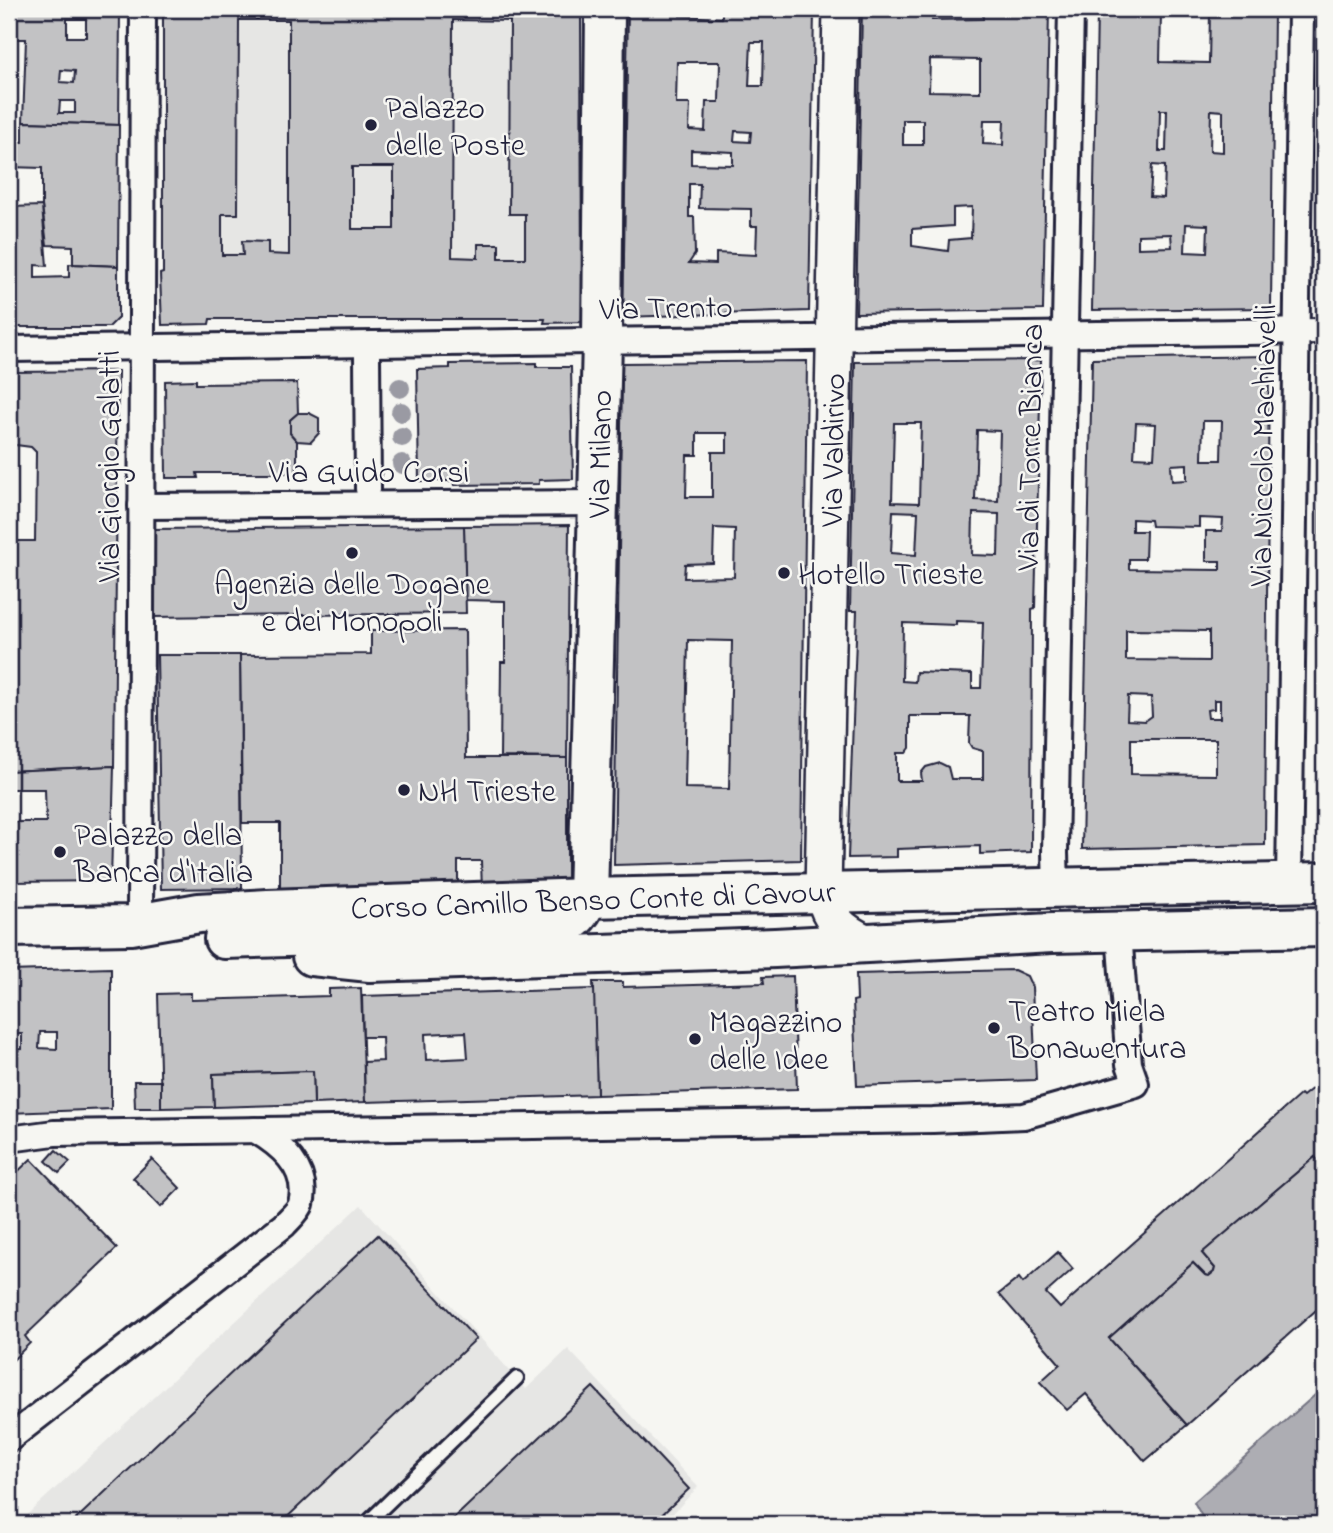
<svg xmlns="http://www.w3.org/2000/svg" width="1333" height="1533" viewBox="0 0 1333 1533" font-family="'Indie Flower',sans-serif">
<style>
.built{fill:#e6e6e4}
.water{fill:#adadb3;stroke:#757583;stroke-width:2}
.building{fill:#c2c2c4;stroke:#22223b;stroke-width:2;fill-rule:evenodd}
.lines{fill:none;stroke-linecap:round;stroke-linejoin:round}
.lane-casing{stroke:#22223b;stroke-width:18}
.street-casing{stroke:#22223b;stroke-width:30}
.secondary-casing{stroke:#22223b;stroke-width:40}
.primary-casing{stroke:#22223b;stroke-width:44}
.lane{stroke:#f6f6f2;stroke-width:12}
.street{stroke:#f6f6f2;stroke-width:24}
.secondary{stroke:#f6f6f2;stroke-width:35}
.primary{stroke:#f6f6f2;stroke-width:38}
.tree{fill:#9a9aa3}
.poi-dot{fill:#22223b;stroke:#f6f6f2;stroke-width:2.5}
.labels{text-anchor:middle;stroke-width:5;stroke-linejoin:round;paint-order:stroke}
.poi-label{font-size:32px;fill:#22223b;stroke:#f6f6f2;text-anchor:start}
.street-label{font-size:32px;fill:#22223b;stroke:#f6f6f2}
</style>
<rect width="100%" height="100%" fill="#f6f6f2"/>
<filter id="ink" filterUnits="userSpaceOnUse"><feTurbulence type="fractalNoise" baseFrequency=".0143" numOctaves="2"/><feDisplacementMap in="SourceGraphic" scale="14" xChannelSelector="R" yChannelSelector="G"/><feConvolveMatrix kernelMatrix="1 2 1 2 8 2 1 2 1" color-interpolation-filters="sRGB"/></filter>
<g filter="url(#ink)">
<!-- built -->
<g class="built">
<path d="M163 9H581L582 288 588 289 586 322 544 323V319H211L209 324 162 325 160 274 163 273Z"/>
<path d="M361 1205 526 1389 568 1349 698 1487 663 1524H17Z"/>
</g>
<!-- water -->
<path class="water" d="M1324 1387V1524H1206L1194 1502Z"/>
<!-- building -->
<g class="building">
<path d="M9 9H120L119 125 23 122 26 39H10L9 129ZM67 19H86V37H67ZM61 70 75 71 74 83 60 82ZM60 101H75V113H59Z"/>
<path d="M163 9H581L582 289H588L586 322 544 323 545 319H210L209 324 162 325 160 274 163 273ZM239 20H289V255L268 254V242L242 241 243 255H222V214H238ZM453 20 510 21 509 214H525V258H499V244H478V258L452 257ZM352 167H394V229H352Z"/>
<path d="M628 9H680V16L722 18V9H814L809 311 623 317ZM751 42H764L763 86H749ZM677 62H720L719 102H706L705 131 689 130 690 104H676ZM735 131 751 132 750 142 734 141ZM691 150 733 152V165L691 164ZM689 184H700L699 208 751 209V226H757L756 255 716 253V264L689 263 695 254 694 217H689Z"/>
<path d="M862 9H932V20L983 19V9H1049L1043 310 856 313ZM930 59 980 60V92L929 91ZM903 120H923V145H903ZM984 120H1004L1003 145 983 144ZM972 207 971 238 949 240 948 251 912 246V229L953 226V208Z"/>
<path d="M1097 9H1274L1271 308 1092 310ZM1161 12H1210L1209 63 1160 62ZM1160 110H1167L1166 151H1159ZM1211 110 1223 111V152L1210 151ZM1152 165 1165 166 1164 198 1150 197ZM1186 224 1208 225 1207 253 1185 252ZM1171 234 1172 247 1138 248V235Z"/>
<path d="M1324 9V308H1319Z"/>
<path d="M23 122 119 125 118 266 73 264V246L47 245 42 206V168L9 167V141L23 142Z"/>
<path d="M42 206 47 266 35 265V278L69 277V264L118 266V318L109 327H9V276H11V266H9V207Z"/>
<rect x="1319" y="353" width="5" height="178"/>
<path d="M1269 356 1265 845 1082 849 1092 359ZM1203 421H1222L1221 460H1202ZM1136 423 1156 424 1154 458 1134 457ZM1187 464V480L1172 481 1171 465ZM1199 518 1223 519 1222 531H1206V561H1220V570L1129 569V559H1145L1146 531H1132V519L1150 520 1151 526 1199 527ZM1126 630 1209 631V661L1126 660ZM1128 696 1151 697 1152 716 1145 721 1127 720ZM1214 700H1220V718H1208L1207 710 1214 709ZM1131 739H1216V775L1131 774Z"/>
<path d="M1041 360 1035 608 1032 609 1031 852 980 854V846L897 849V857L848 858 857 611H850L855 362ZM894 423H921L919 503 892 502ZM977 430 1000 431 998 501 975 500ZM893 511 918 512 916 555 891 553ZM973 513 999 514 998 556 972 555ZM956 621 983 622 981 688H972V674L916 672 915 682 902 681 903 623 956 625ZM910 716H970L969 743 972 748 983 751V779H951L948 767 940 763 926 767 921 773 922 781H897V753H906L910 748Z"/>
<path d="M807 361 801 860 614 865 622 363ZM697 433H727V452H712V497H686L687 455H697ZM714 528 735 529 734 577 684 578 685 564 713 563ZM688 640 732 641 729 789 685 788Z"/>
<path d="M536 363V367H571L573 479 539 480V484L454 485 453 481H419L417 369 450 368V364Z"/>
<path d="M118 371 114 766 9 771V372ZM16 445 31 447 36 452 35 541H10V450Z"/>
<path d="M196 380V384L297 383 298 413 290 420V433L297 441V473H197L198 478H166L165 381Z"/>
<path d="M298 413H309L319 418V433L311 442 297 441 290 433V420Z"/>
<path d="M569 525 567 758 500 757 501 662H505V601L465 600 464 526Z"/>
<path d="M464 526 466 613 153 617 152 529Z"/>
<path d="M1319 531H1324V731H1318Z"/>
<path d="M465 630 466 758H567V890H482L481 861H458V891L280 890V823H242L240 655 371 654V631Z"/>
<path d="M157 655H240L242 888 161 889Z"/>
<path d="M1318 731H1324V840H1317Z"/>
<path d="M114 766 111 881 9 882V822H46L45 789H9V771Z"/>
<path d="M111 968V1109L9 1113V1043L13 1050 22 1049V1034H9V971ZM40 1032H57V1049L39 1048Z"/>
<path d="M1014 970 1027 976 1032 987 1036 1080 857 1086 853 1001 857 1000 856 974Z"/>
<path d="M793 976 797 1089 597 1095 593 982H623V987L764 983 763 977Z"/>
<path d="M361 988 365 1102 314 1104 313 1071 213 1074 214 1107 161 1108 158 994 191 993V1000L329 996V989Z"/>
<path d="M594 989 597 1095 365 1102 364 1062 383 1061 382 1037H363L362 996ZM466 1032 468 1058 426 1060 425 1034Z"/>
<path d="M313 1071 314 1104 214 1107 213 1074Z"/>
<path d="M134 1081H161V1108H135Z"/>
<path d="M1319 1083 1324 1086V1168L1315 1157 1202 1253 1215 1268 1214 1272 1209 1276 1205 1275 1193 1263 1109 1338 1187 1425 1145 1461 1086 1394 1067 1410 1040 1382 1060 1364 999 1294 1019 1278 1023 1283 1058 1252 1073 1269 1046 1293 1060 1308 1301 1094 1303 1096Z"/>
<path d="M56 1150 70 1162 59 1173 46 1161Z"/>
<path d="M1315 1157 1324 1168V1303L1187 1425 1109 1338 1193 1263 1205 1275 1209 1276 1214 1272 1215 1268 1202 1253Z"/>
<path d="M31 1159 117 1248 25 1336 30 1343 9 1364V1180Z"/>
<path d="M152 1159 180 1188 161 1207 133 1178Z"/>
<path d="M378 1235 476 1339 280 1524H71Z"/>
<path d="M593 1387 689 1489 652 1524H448Z"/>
</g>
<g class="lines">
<defs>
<path id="lane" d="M366 1524 517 1378"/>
<g id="street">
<path d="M9 349 1324 331"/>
<path d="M367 356 368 489"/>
<path d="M141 506 598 503"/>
<path d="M1289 883 1301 9"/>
<path d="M1056 887 1055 853 1071 9"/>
<path d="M140 923 143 9"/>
<path d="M9 1139 54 1133 933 1120 1024 1116 1136 1084 1129 1064 1119 933"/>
<path d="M9 1439 284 1225C289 1219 299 1211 301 1204 310 1170 281 1145 255 1130"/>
</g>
<path id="secondary" d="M841 9 823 892C829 920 841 931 867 943"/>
<g id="primary">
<path d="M9 927 131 925 199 913 268 909 588 898 1324 882"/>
<path d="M224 939 552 929C572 924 580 917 588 898L602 341 605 9"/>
<path d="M312 956 370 962 775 948 1052 933 1324 927"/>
</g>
</defs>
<!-- lane casing -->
<use href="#lane" class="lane-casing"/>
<!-- street casing -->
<use href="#street" class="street-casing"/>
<!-- secondary casing -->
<use href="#secondary" class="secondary-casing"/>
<!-- primary casing -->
<use href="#primary" class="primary-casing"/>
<!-- lane -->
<use href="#lane" class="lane"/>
<!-- street -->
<use href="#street" class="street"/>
<!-- secondary -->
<use href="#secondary" class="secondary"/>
<!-- primary -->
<use href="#primary" class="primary"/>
</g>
<!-- trees -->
<g class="tree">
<circle cx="400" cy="388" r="10"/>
<circle cx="401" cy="412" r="10"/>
<circle cx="402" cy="437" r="10"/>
<circle cx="402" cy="464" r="10"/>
</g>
</g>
<!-- markers -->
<g class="poi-dot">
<circle cx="371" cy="125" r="7"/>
<circle cx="352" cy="553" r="7"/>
<circle cx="784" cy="573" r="7"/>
<circle cx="404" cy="790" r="7"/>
<circle cx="60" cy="852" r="7"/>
<circle cx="994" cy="1028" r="7"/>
<circle cx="695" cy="1039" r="7"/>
</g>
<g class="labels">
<!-- poi labels -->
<g class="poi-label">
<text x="385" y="118">Palazzo<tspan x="385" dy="37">delle Poste</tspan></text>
<text x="798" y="584">Hotello Trieste</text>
<text x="352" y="594" text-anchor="middle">Agenzia delle Dogane<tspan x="352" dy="37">e dei Monopoli</tspan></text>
<text x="418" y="801">NH Trieste</text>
<text x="74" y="845">Palazzo della<tspan x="74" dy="37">Banca d'Italia</tspan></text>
<text x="1008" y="1021">Teatro Miela<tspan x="1008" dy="37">Bonawentura</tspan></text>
<text x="709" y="1032">Magazzino<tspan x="709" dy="37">delle Idee</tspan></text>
</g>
<!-- street labels -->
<g class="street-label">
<text transform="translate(666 307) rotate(-1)" y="11">Via Trento</text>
<text transform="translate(1262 445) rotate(-89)" y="11">Via Niccolò Machiavelli</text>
<text transform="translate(1029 447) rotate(-89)" y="11">Via di Torre Bianca</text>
<text transform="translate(832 450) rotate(-89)" y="11">Via Valdirivo</text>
<text transform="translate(599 454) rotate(-89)" y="11">Via Milano</text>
<text transform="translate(108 466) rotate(-90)" y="11">Via Giorgio Galatti</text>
<text x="369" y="482">Via Guido Corsi</text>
<text transform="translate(593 899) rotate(-2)" y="11">Corso Camillo Benso Conte di Cavour</text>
</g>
</g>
<!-- margin -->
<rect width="1333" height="1533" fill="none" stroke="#f6f6f2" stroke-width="35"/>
<rect x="18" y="18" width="1298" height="1498" fill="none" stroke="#22223b" stroke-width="2.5" filter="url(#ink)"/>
</svg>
